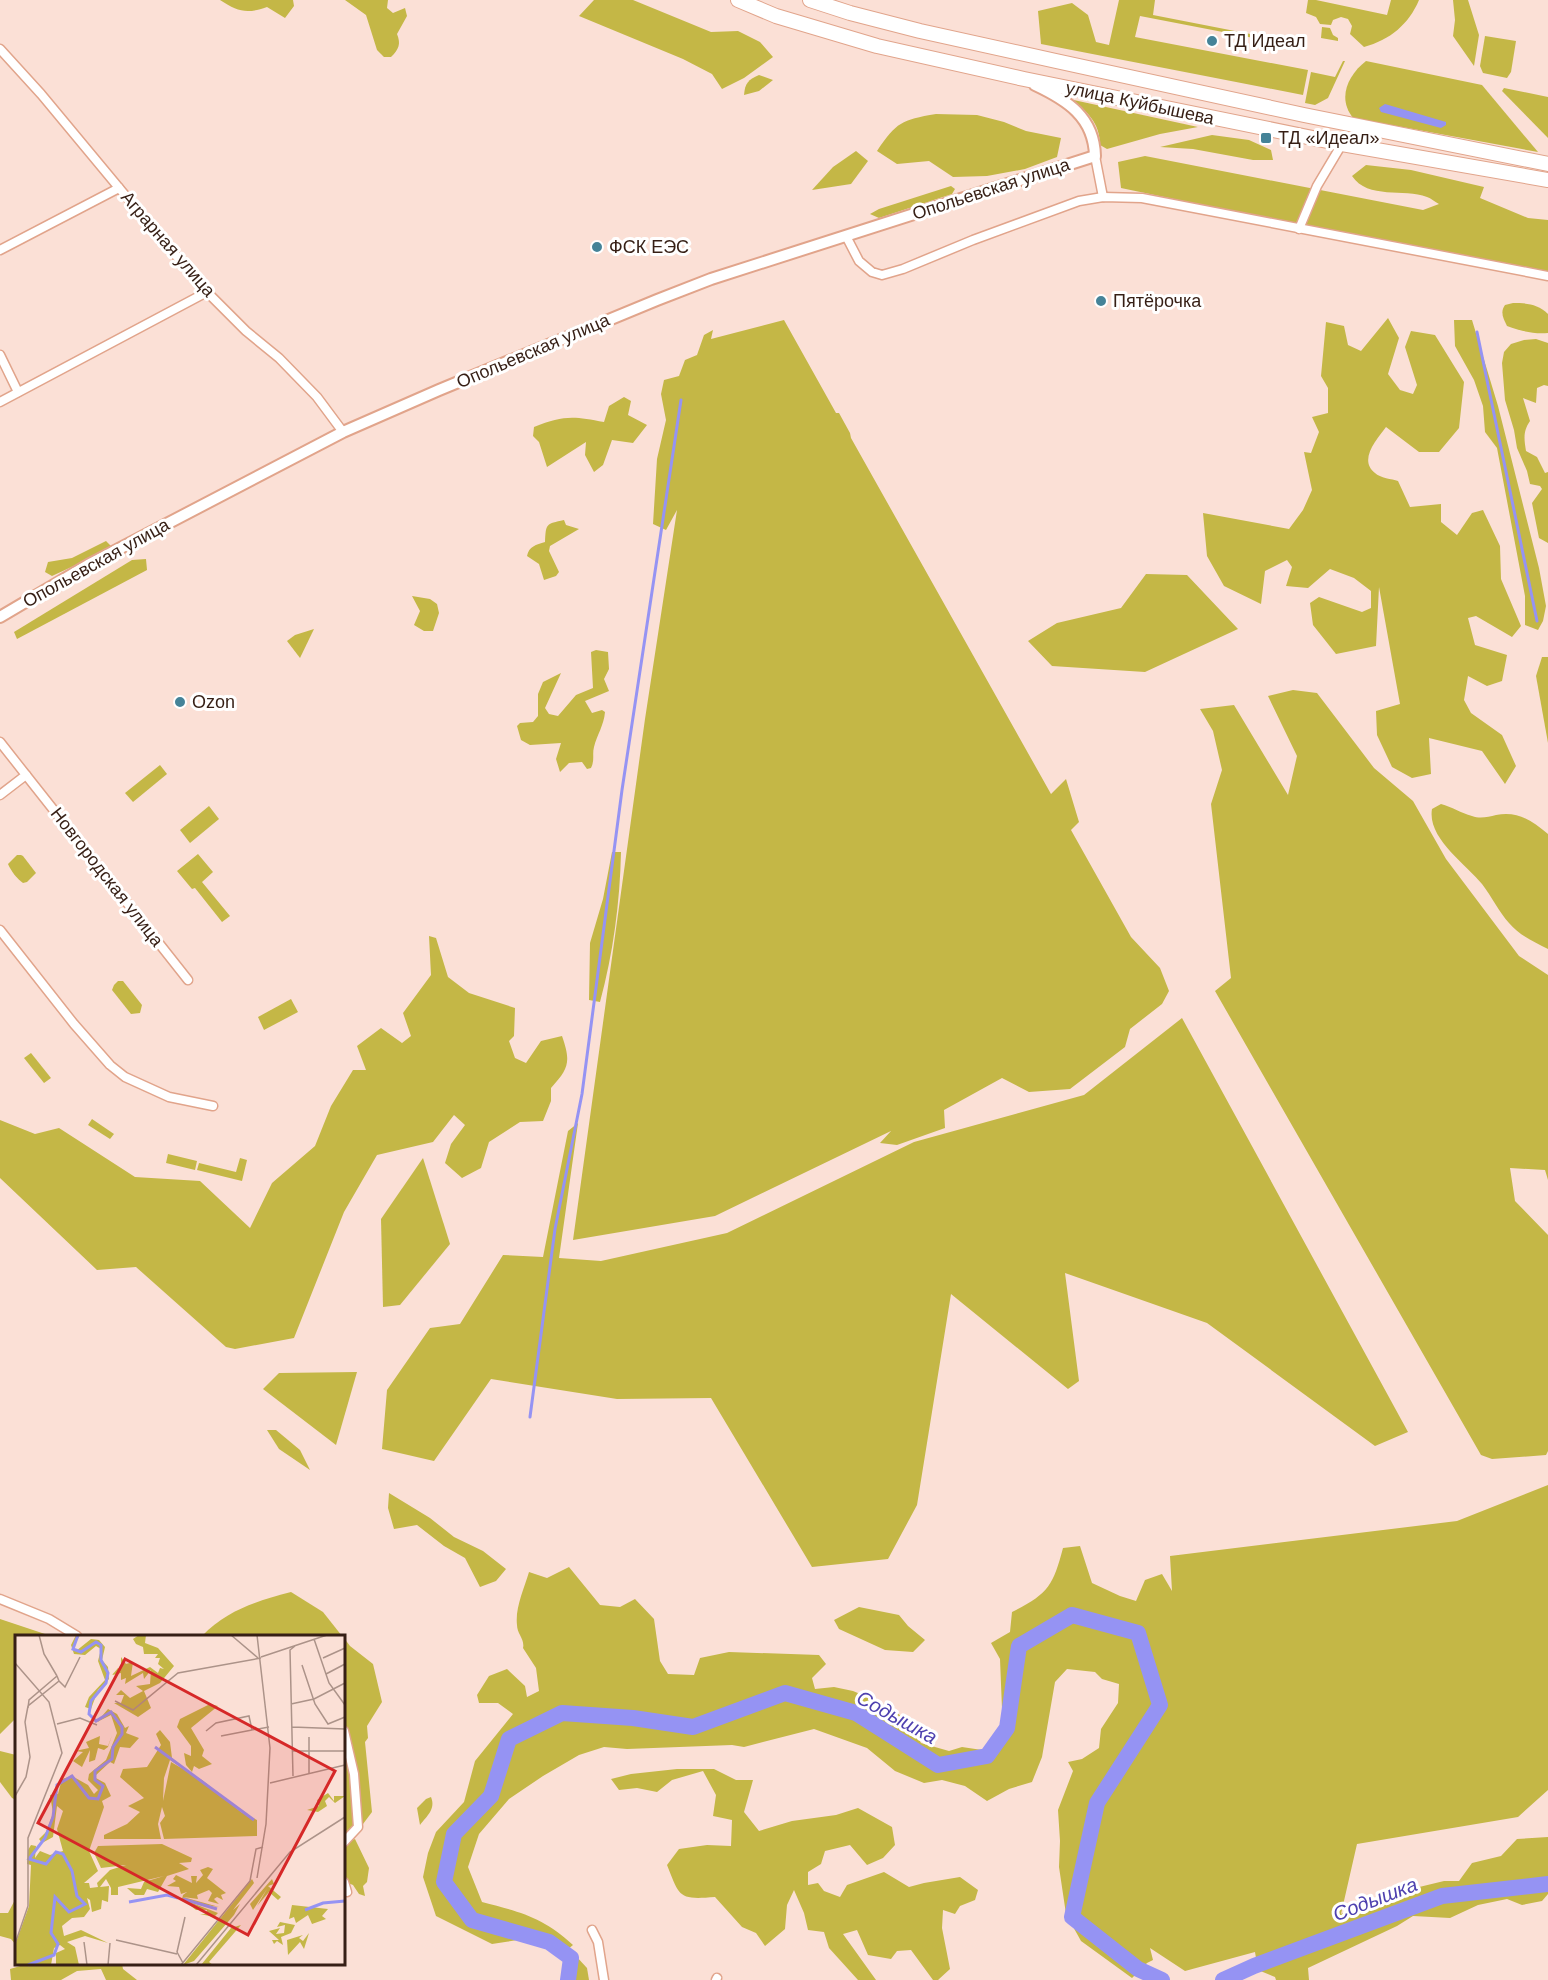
<svg xmlns="http://www.w3.org/2000/svg" width="1548" height="1980" viewBox="0 0 1548 1980" font-family="Arial,sans-serif">
<style>
.green{fill:#c4b746}
.water{fill:#9593f3}
.lines{fill:none;stroke-linecap:round;stroke-linejoin:round}
.stream{stroke:#9593f3;stroke-width:3}
.river{stroke:#9593f3;stroke-width:16}
.minor-casing{stroke:#e1a48b;stroke-width:11}
.tertiary-casing{stroke:#e1a48b;stroke-width:14}
.trunk-casing{stroke:#e1a48b;stroke-width:16}
.minor{stroke:#fff;stroke-width:8}
.tertiary{stroke:#fff;stroke-width:10}
.trunk{stroke:#fff;stroke-width:14}
.poi-dot{fill:#458398;stroke:#fff;stroke-width:2}
.labels{text-anchor:middle;stroke-width:6;stroke-linejoin:round;paint-order:stroke}
.poi-label{font-size:18px;fill:#361f15;stroke:#fff;text-anchor:start}
.street-label{font-size:18px;fill:#361f15;stroke:#fff}
.water-label{font-size:20px;font-style:italic;fill:#4e41af;stroke:#fff}
.inset-river{fill:none;stroke:#9593f3;stroke-width:3}
.inset-road{fill:none;stroke:#ac9389;stroke-width:1.5}
.view{fill:#d62828;fill-opacity:0.15;stroke:#d62828;stroke-width:3}
.inset-edge{fill:none;stroke:#361f15;stroke-width:3}
</style>
<rect width="100%" height="100%" fill="#fbe0d6"/>
<!-- green -->
<g class="green">
<path d="M220 0H293L294 6 285 18 267 7C247 14 238 12 220 0Z"/>
<path d="M345 0H388L387 8 393 13 405 8 407 16 397 34C401 44 399 49 391 57H384L377 50 366 15Z"/>
<path d="M594 0H633L711 32 738 31 760 42 773 57 744 78 722 89 712 74 683 59 579 16Z"/>
<path d="M1119 0H1155L1153 15 1301 44 1300 47 1140 16 1135 37 1308 70 1303 95 1041 44 1038 11 1072 3 1088 15 1096 42 1109 45Z"/>
<path d="M1308 0H1316L1387 15 1391 0H1419C1409 24 1390 40 1364 47L1350 34 1352 26 1348 19 1341 17 1333 20 1331 25 1320 24 1316 17 1306 13Z"/>
<path d="M1453 0H1468L1479 35 1474 66 1453 36 1455 20Z"/>
<path d="M1322 27 1330 28 1333 35 1338 38V41L1321 38Z"/>
<path d="M1485 36 1516 41 1511 72 1507 78 1483 73 1480 66Z"/>
<path d="M1343 61H1345L1328 98 1315 105 1305 103 1311 72 1335 77Z"/>
<path d="M1366 61 1482 85 1538 152 1353 118C1337 98 1348 75 1366 61Z"/>
<path d="M759 75 773 80 759 91 744 95C745 83 748 80 759 75Z"/>
<path d="M1504 88 1548 97V138L1502 91Z"/>
<path d="M1069 99 1198 127 1160 134 1107 149 1100 145C1100 123 1087 110 1069 99Z"/>
<path d="M936 114 977 115 1004 122 1026 131 1061 138 1057 157 1025 169 987 176 953 177 929 161 897 164 877 151C897 122 901 120 936 114Z"/>
<path d="M1212 135 1249 140 1271 150 1273 160H1253L1193 149 1160 147Z"/>
<path d="M856 151 868 161 851 184 812 190 833 167Z"/>
<path d="M1145 156 1423 210 1439 204C1435 202 1431 198 1427 197 1404 188 1368 200 1352 176L1366 165 1411 170 1484 187 1480 198 1528 218 1548 220V273L1424 251 1121 188 1118 162Z"/>
<path d="M951 186 955 189 952 194 879 218 870 214 879 209Z"/>
<path d="M1513 303C1527 303 1538 304 1548 314V333C1532 334 1521 331 1507 326 1503 318 1500 312 1505 305Z"/>
<path d="M1388 318 1399 338 1388 374 1400 390 1413 394 1417 385 1405 347 1411 331 1435 335 1464 382 1459 428 1439 452H1419L1386 427C1377 439 1358 460 1375 473 1380 478 1392 479 1398 481L1410 507 1441 504V522L1457 535 1472 513 1483 510 1500 546 1501 579 1521 626 1512 637 1476 616 1468 618 1475 645 1507 655 1502 681 1487 686 1468 676 1464 700 1471 713 1502 735 1516 766 1505 784 1482 751 1429 738 1431 774 1412 778 1392 767 1377 735 1376 711 1400 704 1379 587 1376 646 1336 654 1313 625 1310 603 1319 597 1362 612 1371 608V591L1354 578 1330 569 1308 588 1286 586 1292 567 1287 560 1265 571 1261 604 1224 586 1207 556 1203 513 1289 529 1303 510 1312 490 1304 452 1311 453 1319 432 1312 417 1328 413V388L1321 376 1326 322 1344 326 1348 345 1361 351Z"/>
<path d="M784 320 836 413H839L850 433 851 438 1051 794 1066 779 1079 822 1071 830 1131 937 1160 968 1169 991 1162 1004 1130 1029 1125 1047 1070 1089 1029 1092 1002 1078 944 1110 945 1128 897 1145 880 1143 891 1131 715 1216 573 1240 645 719 677 510 666 530 653 524 657 459 666 420 661 394 664 380 679 376 685 360 697 355 704 335 713 330 711 339Z"/>
<path d="M1454 320H1472L1498 406 1539 568 1546 606 1543 621 1538 630 1525 625V596L1497 448 1485 432 1483 406 1474 380 1455 346Z"/>
<path d="M1536 339 1548 343V386L1544 385 1537 388 1536 403 1523 398 1530 421C1523 431 1524 439 1526 451L1537 457 1545 473 1548 472V543L1539 538 1532 503 1542 489 1540 486 1530 484 1527 471 1517 448 1514 430 1505 400 1502 363 1504 352 1511 344 1524 340Z"/>
<path d="M624 397 631 401 628 415 647 425 633 443 612 440 603 465 594 472 585 455 586 442 547 467 539 442 533 436 534 427C563 415 574 416 604 422L609 406Z"/>
<path d="M564 520 566 525 579 529 550 546 549 551 559 572 556 576 544 580 539 564 527 556C529 546 536 545 545 542 546 523 546 524 564 520Z"/>
<path d="M106 541 111 546 106 551 52 576 45 572 48 562 72 558Z"/>
<path d="M146 559 147 570 17 639 14 632 132 560Z"/>
<path d="M1146 574 1187 575 1238 629 1145 672 1052 666 1028 641 1057 623 1121 608Z"/>
<path d="M412 596 430 599 437 604 439 613 433 631H424L414 625 420 611Z"/>
<path d="M314 629 300 658 287 641 295 635Z"/>
<path d="M596 650 608 652 609 669 604 679 609 691 585 701 592 713 602 710 605 712C604 725 597 735 594 747 592 754 595 760 591 768L587 769 582 762 569 763 560 772 556 759 561 743 530 745 521 740 517 726 520 723 533 722 538 716V694L543 682 561 673 545 708 549 714 558 716 576 695 593 688 591 652Z"/>
<path d="M1542 657H1548V743L1536 676Z"/>
<path d="M1293 690 1317 693 1374 768 1413 801 1446 859 1519 956 1548 975V1180L1545 1170 1510 1168 1515 1201 1548 1235V1451L1546 1455 1492 1459 1481 1455 1215 991 1231 978 1211 804 1222 770 1213 731 1200 709 1234 705 1288 795 1297 756 1268 696Z"/>
<path d="M160 765 167 774 133 802 125 793Z"/>
<path d="M1441 804C1452 807 1461 813 1472 816 1480 819 1488 817 1496 815 1518 811 1531 820 1548 834V949C1534 942 1519 935 1509 923 1499 912 1492 897 1482 884 1466 864 1427 838 1432 809Z"/>
<path d="M209 806 219 819 190 843 180 830Z"/>
<path d="M612 852H621C620 902 613 954 600 1002L589 1000 590 943 603 899Z"/>
<path d="M198 854 213 872 202 882 230 916 222 922 195 888 192 889 177 871Z"/>
<path d="M17 855H21L23 856 36 873 27 882 23 883C17 879 11 871 8 864Z"/>
<path d="M429 936 436 938 448 977 469 993 515 1008 514 1036 509 1041 515 1058 526 1063 541 1041 562 1036C571 1062 569 1068 551 1088V1101L543 1121 520 1122 489 1142 481 1168 462 1178 445 1163 451 1144 465 1125 454 1115 433 1142 377 1155 344 1212 294 1338 235 1349 226 1347 136 1267 97 1270 0 1178V1120L35 1134 59 1128 135 1177 200 1181 250 1228 272 1183 315 1146 331 1106 353 1070H366L357 1046 381 1028 402 1043 411 1036 403 1013 431 975Z"/>
<path d="M118 981H123L142 1005 140 1013 131 1014 112 990 114 985Z"/>
<path d="M291 999 298 1012 264 1030 258 1017Z"/>
<path d="M1182 1018 1408 1432 1375 1446 1207 1323 1065 1273 1079 1381 1068 1389 951 1294 917 1505 888 1559 812 1567 711 1398 617 1399 491 1379 434 1461 382 1449 387 1390 430 1328 460 1324 503 1255 543 1257 568 1131 578 1123 559 1258 601 1261 727 1233 914 1142 1084 1095Z"/>
<path d="M31 1053 51 1078 44 1083 24 1058Z"/>
<path d="M92 1119 114 1134 110 1139 88 1125Z"/>
<path d="M168 1154 197 1161 195 1170 166 1163Z"/>
<path d="M240 1158 247 1160 242 1181 197 1170 199 1163 236 1172Z"/>
<path d="M423 1158 450 1244 400 1305 383 1307 381 1219Z"/>
<path d="M357 1372 336 1445 263 1389 279 1373Z"/>
<path d="M267 1430H276L300 1450 310 1470 279 1449Z"/>
<path d="M1548 1485V1790L1518 1817 1357 1844 1341 1914 1359 1902 1377 1905 1411 1889 1444 1881H1459L1472 1863 1501 1856 1517 1839 1548 1837V1894L1542 1901 1522 1905 1507 1899 1478 1905 1450 1918 1413 1916 1397 1926 1308 1968 1309 1980H1276L1275 1977 1258 1970 1255 1952 1185 1971 1150 1948 1153 1960 1147 1963 1132 1978 1081 1941 1066 1914 1059 1867 1060 1841 1058 1810 1073 1771 1068 1762 1082 1759 1099 1748 1101 1729 1118 1703 1119 1684 1102 1679 1095 1672 1067 1669 1055 1682 1042 1757 1032 1782 1009 1789 987 1801 965 1786 942 1780 924 1783 895 1771 867 1748 814 1729 744 1747 732 1745 627 1749 604 1747 579 1755 543 1776 509 1799 479 1834 468 1867 482 1902C520 1912 543 1917 573 1945L567 1950 549 1935 492 1944 436 1916 423 1877 428 1853 436 1832 464 1802 475 1761 513 1714 498 1703H479L477 1695 489 1676 507 1669 525 1686 527 1697 539 1691 536 1668 523 1648C525 1639 517 1634 517 1625 515 1608 524 1589 529 1572L547 1578 569 1567 600 1605 620 1607 635 1599 654 1619 660 1661 668 1674 694 1675 700 1658 729 1652 819 1655 826 1664 812 1678 815 1689 834 1687 853 1691 865 1696 896 1712 912 1725 921 1743 949 1751 962 1747 982 1750 987 1756 1007 1728 1002 1709 1000 1659 991 1643 1010 1632 1012 1612C1048 1594 1053 1586 1063 1548L1080 1546 1092 1583 1120 1596 1136 1601 1145 1580 1162 1574 1172 1591 1170 1556 1457 1521Z"/>
<path d="M389 1493 430 1518 454 1537 483 1551 506 1569 496 1581 480 1587 465 1558 444 1546 417 1525 394 1529 388 1508Z"/>
<path d="M291 1592 323 1612 342 1636H202C227 1610 257 1601 291 1592Z"/>
<path d="M859 1607 899 1615 908 1626 925 1640 913 1652 885 1650 839 1629 834 1620Z"/>
<path d="M0 1619 51 1636H16V1720L15 1719 0 1734Z"/>
<path d="M344 1638 350 1646 373 1664 382 1702 367 1726 368 1738 365 1742 372 1812 357 1832 344 1838Z"/>
<path d="M0 1751 16 1755V1800L12 1798 0 1782Z"/>
<path d="M677 1769H714L736 1780H753L744 1812 759 1831 792 1821 836 1815 858 1808 892 1827 895 1845 883 1858 867 1865 850 1845 825 1851 821 1864 808 1872V1885L818 1883 824 1891 840 1897 847 1885 884 1872 909 1887 924 1883 960 1877 978 1890 975 1900 960 1906 955 1914 943 1910 942 1928 950 1969 938 1980H933L911 1950 897 1951 891 1959 868 1955 857 1930 843 1934 876 1980H858L829 1948 824 1932 808 1930 804 1913 794 1890 787 1905 785 1929 765 1946 756 1933 742 1927 715 1897C678 1900 680 1897 667 1865L679 1849 707 1845 731 1846 732 1820 713 1816 716 1795 703 1771 672 1780 657 1792 637 1788 619 1790 611 1779 631 1774Z"/>
<path d="M431 1797C436 1809 427 1816 420 1825L417 1808 426 1799Z"/>
<path d="M355 1839 369 1868 367 1882 363 1886 365 1896 359 1894 353 1885 348 1883 344 1873V1843Z"/>
<path d="M16 1898V1945L11 1939 0 1936V1913H8Z"/>
<path d="M575 1955 587 1968 589 1980H562Z"/>
<path d="M27 1964H122L123 1969 137 1980H106L101 1969 77 1971 61 1980H11L10 1969Z"/>
</g>
<!-- water -->
<path class="water" d="M1385 104 1446 122V125L1441 128 1381 112 1379 108Z"/>
<g class="lines">
<!-- stream -->
<g class="stream">
<path d="M1477 332 1537 621"/>
<path d="M530 1417 555 1229 582 1094 622 790 681 400"/>
</g>
<!-- river -->
<g class="river">
<path d="M568 1980 571 1958 549 1942 472 1920 444 1882 454 1834 491 1796 509 1739 562 1713 633 1718 693 1727 785 1693 856 1713 938 1765 987 1756 1007 1728 1019 1646 1072 1615 1138 1633 1160 1705 1097 1803 1072 1917 1138 1969 1162 1980"/>
<path d="M1223 1980 1254 1966 1442 1896 1548 1884"/>
</g>
<defs>
<g id="minor">
<path d="M0 49 41 94 149 224 207 292 246 331 279 358 317 397 343 432"/>
<path d="M1095 156 1103 197"/>
<path d="M1299 229 1317 186 1342 144"/>
<path d="M846 236 859 261 872 272 882 275 903 269 973 240 1079 201 1103 197 1142 198 1548 276"/>
<path d="M0 250 119 188"/>
<path d="M0 355 18 392"/>
<path d="M0 402 207 292"/>
<path d="M0 742 26 775 0 795"/>
<path d="M26 775 188 980"/>
<path d="M0 930 74 1024 110 1065 125 1077 169 1097 213 1106"/>
<path d="M0 1599 49 1619 77 1636"/>
<path d="M344 1731 354 1774 358 1827 344 1842"/>
<path d="M344 1882 347 1892"/>
<path d="M592 1930 598 1942 604 1980"/>
<path d="M716 1980 717 1978"/>
</g>
<path id="tertiary" d="M0 617 88 565 343 432 439 390 657 300 711 279 1095 156C1094 117 1067 100 1035 85"/>
<g id="trunk">
<path d="M738 0 776 16 877 46 1024 79 1342 144 1548 180"/>
<path d="M810 0 850 13 920 31 1056 61 1304 115 1548 164"/>
</g>
</defs>
<!-- minor casing -->
<use href="#minor" class="minor-casing"/>
<!-- tertiary casing -->
<use href="#tertiary" class="tertiary-casing"/>
<!-- trunk casing -->
<use href="#trunk" class="trunk-casing"/>
<!-- minor -->
<use href="#minor" class="minor"/>
<!-- tertiary -->
<use href="#tertiary" class="tertiary"/>
<!-- trunk -->
<use href="#trunk" class="trunk"/>
</g>
<!-- markers -->
<g class="poi-dot">
<circle cx="1212" cy="41" r="6"/>
<rect x="1260" y="132" width="12" height="12" rx="3"/>
<circle cx="597" cy="247" r="6"/>
<circle cx="1101" cy="301" r="6"/>
<circle cx="180" cy="702" r="6"/>
</g>
<g class="labels">
<!-- poi labels -->
<g class="poi-label">
<text x="1224" y="47">ТД Идеал</text>
<text x="1278" y="144">ТД «Идеал»</text>
<text x="609" y="253">ФСК ЕЭС</text>
<text x="1113" y="307">Пятёрочка</text>
<text x="192" y="708">Ozon</text>
</g>
<!-- street labels -->
<g class="street-label">
<text transform="translate(1140 103) rotate(12)" y="6">улица Куйбышева</text>
<text transform="translate(991 189) rotate(-18)" y="6">Опольевская улица</text>
<text transform="translate(168 244) rotate(49)" y="6">Аграрная улица</text>
<text transform="translate(533 351) rotate(-23)" y="6">Опольевская улица</text>
<text transform="translate(96 563) rotate(-29)" y="6">Опольевская улица</text>
<text transform="translate(107 877) rotate(52)" y="6">Новгородская улица</text>
</g>
<!-- water labels -->
<g class="water-label">
<text transform="translate(897 1717) rotate(29)" y="7">Содышка</text>
<text transform="translate(1375 1899) rotate(-21)" y="7">Содышка</text>
</g>
</g>
<!-- overview -->
<g transform="translate(15 1635)">
<rect width="330" height="330" fill="#fbe0d6"/>
<path d="M61 0H65L59 11 61 16 76 4 84 5 90 12 87 25 93 32 94 44 83 55 76 74 70 72 74 62 90 45 83 26 86 14 81 11 70 20 59 19 56 10ZM124 0H131L130 8 143 13 159 31 145 48 129 56 136 73 123 82 99 68H106L109 60H101L106 55 115 63 128 56 121 51 135 49 136 35 129 44 128 38 110 49 111 43 106 45V38L97 40 103 33 106 35V22L111 29 118 27 116 41 135 32 143 38 145 33 149 34 143 29 145 23H140L143 19H129L128 12 121 9 118 4ZM195 69 203 71 176 93 189 115 187 121 197 129 184 134 179 131 177 137 171 130 169 118 176 121V111L162 92 165 84ZM93 74 102 79 110 93 114 91 111 98 124 103 115 113 105 112 99 129 95 127 79 142 90 148 96 161 87 166 89 172 74 216 83 236 69 248H74L75 253 83 252 82 248 95 235 111 230 86 233 79 218 83 211 147 209 177 223 176 227 164 228 174 234 152 241 143 257 132 254 129 260H120L112 253 126 254 129 247 149 241 103 252V260H96V253L91 244 85 252 94 251 93 267 87 265 86 274 77 277 75 265 72 263 75 274 69 282 57 283 47 291 49 301 66 295 93 308 70 301 52 307 60 312 64 330H41V318L50 314 45 310 39 313 36 330H0V310L14 271 16 230 12 229 13 215 16 210 21 211 20 223 25 216 35 220 48 216 42 194 48 176 42 171 38 202 27 208 24 204 31 197 38 178 35 160 43 159 47 144 57 141 73 150 79 159 83 155 73 145 74 139 91 125 102 98 96 80 82 87ZM145 95 155 107 157 123 169 134 155 125 149 143 148 166 156 127 187 145 226 177 242 185V201L149 204 145 188 150 181 147 172 143 189 146 204H89V200L112 189 125 177 113 171 129 163 105 142 108 134 132 132 146 110 141 99ZM97 100 93 112 89 115 83 113 80 125 74 127 75 115 67 132 58 126 68 117 60 116 74 113 71 107 85 101 84 109 93 111ZM313 158 319 166V161H330L320 168 314 162 310 166 312 171 303 177 292 175 304 171 302 165ZM193 232 198 234 192 243 211 258 206 260 208 265 202 262 199 264 204 269 193 266 197 258 194 255 182 260 183 264 168 262 204 272 177 268 203 278 199 282 185 279H191L192 275H181L167 264 168 260 172 257 166 259 164 252 152 251 161 246 158 244 161 240 177 248 176 241H182L181 248 188 240 185 235ZM237 244 239 248 218 275 225 269 219 280 179 326 168 330ZM257 244 259 249 253 251 266 262 263 265 254 257 242 271 252 254 238 275 235 269ZM277 270 313 274 307 281 311 284 297 289 293 280 281 288 279 282 274 284ZM265 287 280 290 276 298 266 302 268 310 262 306 259 309 257 305H264L254 296 265 293 261 299 269 298 270 290 262 292ZM226 290 194 327 198 330H186L216 293ZM294 298 289 314 285 307 273 320 272 305 288 300 284 303 288 306Z" fill="#c4b746"/>
<path class="inset-river" d="M140 112 239 185M168 264 202 274M114 267 152 260 163 263M290 275 308 268 330 266M13 330 39 320 43 309 36 298 40 262 54 277 70 269 62 261 57 236 48 219 41 217 31 229 14 224 30 203 38 182 42 150 57 141 74 163 83 164 88 151 80 145V136L97 124 98 112 107 99V92L96 77 81 86 74 79 76 66 91 48 93 38 86 25V10L81 7 66 17 58 14 63 0"/>
<path class="inset-road" d="M24 0 29 19 42 41M216 0 243 23M299 4 314 48 330 70M246 22 312 0M308 23 330 13M0 28 34 67 47 118 13 203V271L0 309M287 30 300 69 313 89 330 82M311 39 330 29M44 46 50 52 65 22M100 66 118 75 163 38 246 23M276 69 299 64 330 48M13 73 14 65 42 41M42 89 65 83 82 90M277 92 330 94M191 96 201 88 234 81 237 95 254 92M206 101 237 95M278 116H330M294 138V102M278 141 275 15 280 11M255 148 330 130M0 161 11 142 15 122 10 87 13 71 44 46 42 41M242 243 251 189 255 113 242 0M101 305 162 319M69 307 72 330M168 328 162 317 170 282M93 330 95 308M166 330 235 246 241 214 248 212M181 330 275 217 330 182"/>
<path class="view" d="M110 24 320 136 233 300 23 188Z"/>
<rect width="330" height="330" class="inset-edge"/>
</g>
</svg>
